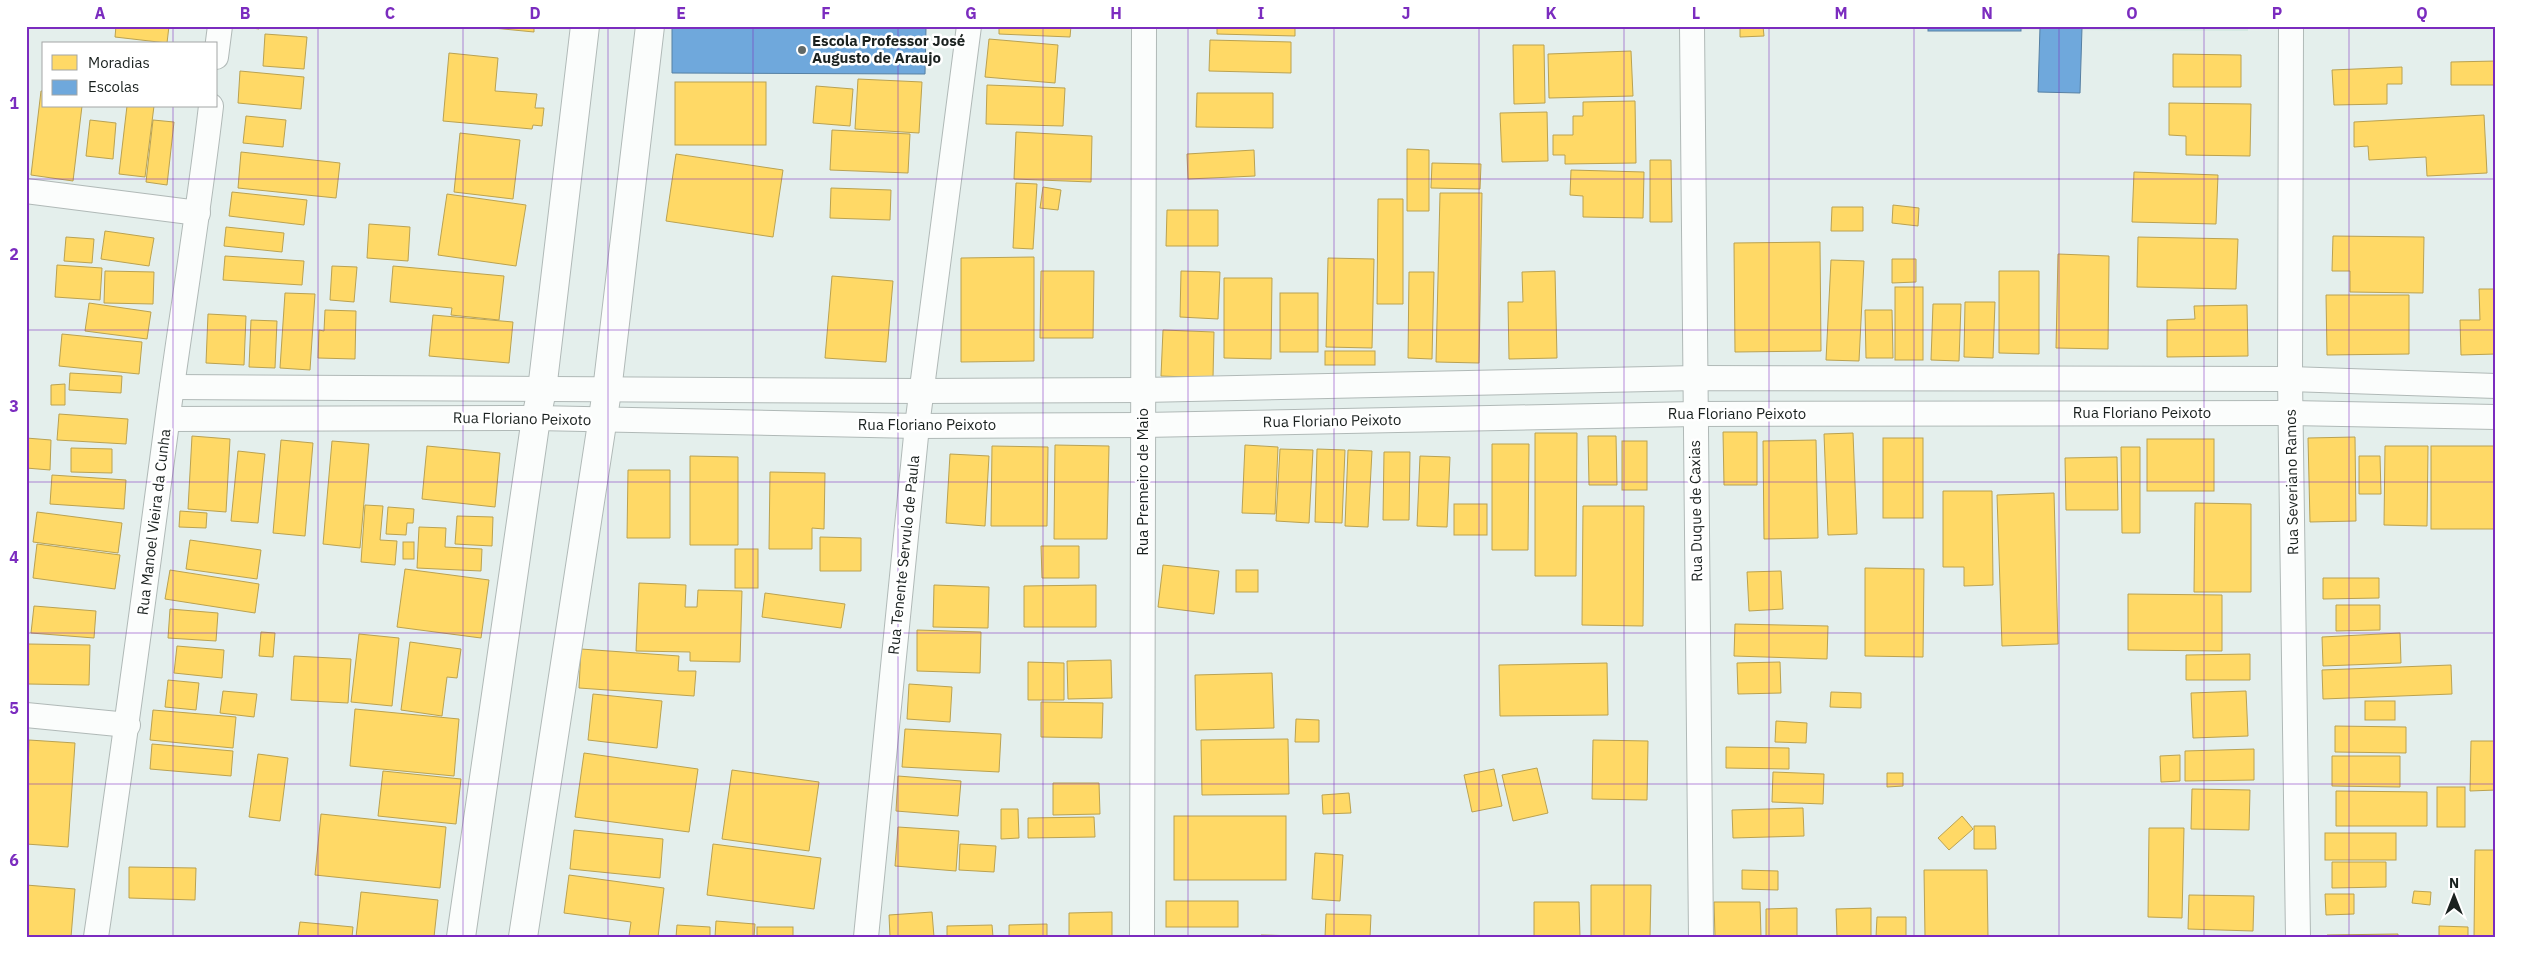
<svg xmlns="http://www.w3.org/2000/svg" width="2522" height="963" viewBox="0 0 2522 963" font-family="'IBM Plex Sans',sans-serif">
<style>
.built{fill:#d4e9e2}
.homes{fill:#ffd966;stroke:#baa251}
.schools{fill:#6fa8dc;stroke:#5680a3}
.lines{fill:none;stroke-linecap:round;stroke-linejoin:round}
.minor-casing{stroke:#b0b9b7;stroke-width:26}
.tertiary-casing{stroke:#b0b9b7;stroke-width:30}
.minor{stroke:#fbfdfc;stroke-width:24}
.tertiary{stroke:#fbfdfc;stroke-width:28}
.grid{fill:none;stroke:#7b2cbf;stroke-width:1;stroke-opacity:0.55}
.poi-dot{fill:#616967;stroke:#fff;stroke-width:2}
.labels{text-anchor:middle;stroke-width:5;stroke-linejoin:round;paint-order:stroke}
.poi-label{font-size:15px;font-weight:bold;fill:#1a211f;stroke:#fff;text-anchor:start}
.street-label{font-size:15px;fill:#1a211f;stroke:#fff}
.neatline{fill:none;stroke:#7b2cbf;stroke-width:2}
.grid-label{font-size:16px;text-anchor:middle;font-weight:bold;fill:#7b2cbf}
</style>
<rect width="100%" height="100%" fill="#e4efec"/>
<!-- built -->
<path class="built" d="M1923 26H2248V31L1923 29Z"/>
<!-- homes -->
<g class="homes">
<path d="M116 26H169L167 43 115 37Z"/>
<path d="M239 26H259V29Z"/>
<path d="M493 26H534V32L493 28Z"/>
<path d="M999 26H1071L1070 37 999 34Z"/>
<path d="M1217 26H1295V36L1217 34Z"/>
<path d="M1563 26H1629V27Z"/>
<path d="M1740 26H1763L1764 36 1740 37Z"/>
<path d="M265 34 307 37 304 69 263 66Z"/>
<path d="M989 39 1058 45 1055 83 985 77Z"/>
<path d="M1210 40 1291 42V73L1209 71Z"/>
<path d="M1513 45H1544L1545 103 1514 104Z"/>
<path d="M1631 51 1633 96 1549 98 1548 54Z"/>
<path d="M449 53 498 58 495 91 537 94 535 108H544L542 126 533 125 532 129 443 121Z"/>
<path d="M2173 54 2241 55V87H2173Z"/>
<path d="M2496 61V85H2451V62Z"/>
<path d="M2402 67V84H2387V104L2334 105 2332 70Z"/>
<path d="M240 71 304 77 301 109 238 103Z"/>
<path d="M858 79 922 82 919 133 855 129Z"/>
<rect x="675" y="82" width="91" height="63"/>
<path d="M987 85 1065 88 1063 126 986 124Z"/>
<path d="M816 86 853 89 850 126 813 123Z"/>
<path d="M41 91H44V106H82L73 181 31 175Z"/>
<path d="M1197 93H1273V128L1196 127Z"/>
<path d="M1635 101 1636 163 1565 164V155H1553V135H1573V116H1583V102Z"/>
<path d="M2169 103 2251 104 2250 156 2186 155V136L2169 135Z"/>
<path d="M127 106H154L145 177 119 174Z"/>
<path d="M1547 112 1548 161 1502 162 1500 113Z"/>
<path d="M2484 115 2487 173 2427 176 2426 157 2369 160 2368 146 2354 147V122Z"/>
<path d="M246 116 286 120 283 147 243 143Z"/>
<path d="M90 120 116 123 113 159 86 156Z"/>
<path d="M153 120 174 122 167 185 146 182Z"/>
<path d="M832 130 910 134 908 173 830 170Z"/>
<path d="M1016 132 1092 136 1091 182 1014 179Z"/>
<path d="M460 133 520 140 513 199 454 192Z"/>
<path d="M1407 149 1429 150V211H1407Z"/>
<path d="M1254 150 1255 176 1188 179 1187 154Z"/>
<path d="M241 152 340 163 336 198 238 188Z"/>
<path d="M676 154 783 170 773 237 666 221Z"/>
<path d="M1650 160H1671L1672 222H1650Z"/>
<path d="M1432 163 1481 164 1480 189 1431 188Z"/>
<path d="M1571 170 1644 172 1643 218 1583 217V196L1570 195Z"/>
<path d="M2134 172 2218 175 2216 224 2132 222Z"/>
<path d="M1016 183 1037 184 1033 249 1013 248Z"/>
<path d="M1043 187 1061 190 1058 210 1040 208Z"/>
<path d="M831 188 891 190 890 220 830 218Z"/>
<path d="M232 192 307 200 304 225 229 216Z"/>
<path d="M1440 193H1482L1479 363 1436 362Z"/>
<path d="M447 194 526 205 516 266 438 255Z"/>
<path d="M1378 199H1403V304H1377Z"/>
<path d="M1893 205 1919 208 1918 226 1892 223Z"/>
<path d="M1832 207H1863V231H1831Z"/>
<path d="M1167 210H1218V246H1166Z"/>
<path d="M369 224 410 227 408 261 367 258Z"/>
<path d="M226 227 284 233 282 252 224 246Z"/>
<path d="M105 231 154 238 149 266 101 259Z"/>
<path d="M2333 236 2424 237 2423 293 2350 292V271H2332Z"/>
<path d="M66 237 94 239 92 263 64 261Z"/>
<path d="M2138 237 2238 239 2236 289 2137 287Z"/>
<path d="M1820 242 1821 351 1735 352 1734 243Z"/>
<path d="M2058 254 2109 256 2108 349 2056 348Z"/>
<path d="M225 256 304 261 302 285 223 280Z"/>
<path d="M1034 257V361L961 362V258Z"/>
<path d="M1328 258 1374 259 1372 348 1326 347Z"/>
<path d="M1892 259H1916V282L1892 283Z"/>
<path d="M1831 260 1864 261 1859 361 1826 360Z"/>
<path d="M57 265 102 268 100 300 55 297Z"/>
<path d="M332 266 357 267 354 302 330 300Z"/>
<path d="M393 266 504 276 499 320 451 315 452 308 390 302Z"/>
<path d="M105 271 154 272 153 304 104 303Z"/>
<path d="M1041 271H1094L1093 338H1040Z"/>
<path d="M1181 271 1220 272 1218 319 1180 317Z"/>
<path d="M1555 271 1557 358 1509 359 1508 302H1523L1522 272Z"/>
<path d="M1999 271H2039V354L1999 353Z"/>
<path d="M1409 272H1434L1432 359 1408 358Z"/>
<path d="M832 276 893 281 886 362 825 358Z"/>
<path d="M1224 278H1272L1271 359 1224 358Z"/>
<rect x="1895" y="287" width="28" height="73"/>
<path d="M2479 289H2496V354L2461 355 2460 320H2480Z"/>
<path d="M285 293 315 294 310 370 280 368Z"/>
<rect x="1280" y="293" width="38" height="59"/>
<path d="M2326 295H2409V354L2327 355Z"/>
<path d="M1965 302H1995L1993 358 1964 357Z"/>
<path d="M89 303 151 312 147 339 85 331Z"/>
<path d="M1933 304H1961L1959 361 1931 360Z"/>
<path d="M2247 305 2248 356 2167 357V320L2195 319 2194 306Z"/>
<path d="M325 310 356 311 355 359 318 358 319 330 324 331Z"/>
<path d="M1865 310H1892L1893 358H1866Z"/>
<path d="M208 314 246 316 244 365 206 363Z"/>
<path d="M433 315 513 322 509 363 429 356Z"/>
<path d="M251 320 277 321 275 368 249 367Z"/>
<path d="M1163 330 1214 332 1213 378 1161 376Z"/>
<path d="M62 334 142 342 139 374 59 366Z"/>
<rect x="1325" y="351" width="50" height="14"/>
<path d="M70 373 122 376 121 393 69 390Z"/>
<path d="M65 384V405H51V385Z"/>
<path d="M59 414 128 419 126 444 57 440Z"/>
<path d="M1723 432H1757V485H1724Z"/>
<path d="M1535 433H1577L1576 576H1535Z"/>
<path d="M1853 433 1857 534 1828 535 1824 434Z"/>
<path d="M192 436 230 439 226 512 188 509Z"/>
<path d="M1588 436H1616L1617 485H1589Z"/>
<path d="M2355 437 2356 521 2310 522 2308 438Z"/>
<path d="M26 438 51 440 50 470 26 468Z"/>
<rect x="1883" y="438" width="40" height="80"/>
<rect x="2147" y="439" width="67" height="52"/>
<path d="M281 440 313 443 305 536 273 533Z"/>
<path d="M1816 440 1818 538 1764 539 1763 441Z"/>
<path d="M332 441 369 444 360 548 323 544Z"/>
<rect x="1622" y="441" width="25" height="49"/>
<path d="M1492 444H1529L1528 550H1492Z"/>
<path d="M1055 445 1109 446 1107 539H1054Z"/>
<path d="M1245 445 1278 447 1275 514 1242 513Z"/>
<path d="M427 446 500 453 495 507 422 499Z"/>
<path d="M992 446 1048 447 1047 526H991Z"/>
<path d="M2385 446H2428L2427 526 2384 525Z"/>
<rect x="2431" y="446" width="65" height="83"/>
<path d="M2121 447H2140V533H2122Z"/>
<path d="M71 448 112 449V473L71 472Z"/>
<path d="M1280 449 1313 450 1309 523 1276 521Z"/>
<path d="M1317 449 1345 450 1342 523 1315 522Z"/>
<path d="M1348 450 1372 451 1368 527 1345 526Z"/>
<path d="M238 451 265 454 258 523 231 521Z"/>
<path d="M1384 452H1410L1409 520H1383Z"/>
<path d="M950 454 989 456 985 526 946 523Z"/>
<path d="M690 456 738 457V545H690Z"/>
<path d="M1420 456 1450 457 1447 527 1417 526Z"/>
<path d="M2359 456H2380L2381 494H2359Z"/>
<path d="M2117 457 2118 510H2066L2065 458Z"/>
<path d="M628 470H670V538H627Z"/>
<path d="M770 472 825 473 824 529 812 528V549H769Z"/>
<path d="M52 475 126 480 124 509 50 504Z"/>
<path d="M1943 491H1992L1993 585 1964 586V567H1943Z"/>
<path d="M2054 493 2058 644 2002 646 1997 495Z"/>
<path d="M2195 503 2251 504V592H2194Z"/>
<rect x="1454" y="504" width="33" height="31"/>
<path d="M365 505 383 506 380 540 397 541 395 565 361 562Z"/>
<path d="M1583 506H1644L1643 626 1582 625Z"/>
<path d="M388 507 414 509 413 523H407L406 535 386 534Z"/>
<path d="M180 511 207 513 206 528 179 527Z"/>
<path d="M37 512 122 523 118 553 33 542Z"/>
<path d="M457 516 493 517 492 546 455 544Z"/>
<path d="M419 527 446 528 445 547 482 549 481 571 417 568Z"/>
<path d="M820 537 861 538V571H820Z"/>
<path d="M190 540 261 550 257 579 186 569Z"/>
<rect x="403" y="542" width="11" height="17"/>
<path d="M37 544 120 555 115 589 33 578Z"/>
<path d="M1041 546H1079V578H1042Z"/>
<rect x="735" y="549" width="23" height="39"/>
<path d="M1163 565 1219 571 1214 614 1158 607Z"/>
<path d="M1865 568 1924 569 1923 657 1865 656Z"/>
<path d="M405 569 489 580 481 638 397 627Z"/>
<path d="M170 570 259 584 255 613 165 599Z"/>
<rect x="1236" y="570" width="22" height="22"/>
<path d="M1781 571 1783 609 1749 611 1747 572Z"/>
<path d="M2323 578H2379V598L2323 599Z"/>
<path d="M639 583 686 585 685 607H697L698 590 742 591 740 662 690 661V652L636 651Z"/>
<path d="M934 585 989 587 988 628 933 627Z"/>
<path d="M1096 585V627H1024V586Z"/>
<path d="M765 593 845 604 841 628 762 617Z"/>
<path d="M2128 594 2222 595V651L2128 650Z"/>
<path d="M2336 605H2380V630L2336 631Z"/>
<path d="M34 606 96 611 94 638 31 633Z"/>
<path d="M170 609 218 613 216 641 168 638Z"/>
<rect x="26" y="615" width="2" height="24"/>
<path d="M1735 624 1828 626 1827 659 1734 656Z"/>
<path d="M917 630 981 632 980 673 917 671Z"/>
<path d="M261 632 275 633 273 657 259 656Z"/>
<path d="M2400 633 2401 663 2323 666 2322 637Z"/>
<path d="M359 634 399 638 392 706 351 702Z"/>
<path d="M410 642 461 649 457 678 447 677 442 716 401 710Z"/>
<path d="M28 644 90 645 89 685 28 684Z"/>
<path d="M177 646 224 650 222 678 174 673Z"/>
<path d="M581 649 679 656 678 671H696L694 696 579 688Z"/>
<path d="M2250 654V680H2186V655Z"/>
<path d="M294 656 351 659 348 703 291 700Z"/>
<path d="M1111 660 1112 698 1068 699 1067 661Z"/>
<path d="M1028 662 1064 663V700H1028Z"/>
<path d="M1780 662 1781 693 1738 694 1737 663Z"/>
<path d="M1607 663 1608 715 1500 716 1499 665Z"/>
<path d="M2451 665 2452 694 2323 699 2322 670Z"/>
<path d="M1272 673 1274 728 1196 730 1195 675Z"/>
<path d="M168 680 199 683 196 710 165 707Z"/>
<path d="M909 684 952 687 950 722 907 719Z"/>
<path d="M223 691 257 694 254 717 220 713Z"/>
<path d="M2246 691 2248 736 2193 738 2191 693Z"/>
<path d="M1831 692 1861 693V708L1830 707Z"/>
<path d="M593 694 662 701 657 748 588 740Z"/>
<rect x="2365" y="701" width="30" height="19"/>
<path d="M1041 702 1103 703 1102 738 1041 737Z"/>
<path d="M355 709 459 719 454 776 350 766Z"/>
<path d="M153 710 236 717 233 748 150 740Z"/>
<path d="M1296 719 1319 720V742H1295Z"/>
<path d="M1776 721 1807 723 1806 743 1775 742Z"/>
<path d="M2335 726 2406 727V753L2335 752Z"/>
<path d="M905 729 1001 734 999 772 902 767Z"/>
<path d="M1288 739 1289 794 1202 795 1201 740Z"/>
<path d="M29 740 75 743 68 847 26 844Z"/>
<path d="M1593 740 1648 741 1647 800 1592 799Z"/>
<path d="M2471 741H2496V790L2470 791Z"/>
<path d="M152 744 233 751 231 776 150 769Z"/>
<path d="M1726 747 1789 748V769L1726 768Z"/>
<path d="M2254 749V780L2185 781V751Z"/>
<path d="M584 753 698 769 689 832 575 817Z"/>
<path d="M258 754 288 758 280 821 249 817Z"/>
<path d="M2180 755V781L2161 782 2160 756Z"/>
<path d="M2332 756H2400V787L2332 786Z"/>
<path d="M1537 768 1548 813 1513 821 1502 775Z"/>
<path d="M1494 769 1502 806 1472 812 1464 775Z"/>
<path d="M732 770 819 782 809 851 722 839Z"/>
<path d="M383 771 461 779 456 824 378 816Z"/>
<path d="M1773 772 1824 774 1823 804 1772 802Z"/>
<path d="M1887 773H1903V786L1887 787Z"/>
<path d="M898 776 961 781 958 816 896 811Z"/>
<path d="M1053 783H1099L1100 814 1053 815Z"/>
<rect x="2437" y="787" width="28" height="40"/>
<path d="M2192 789 2250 790 2249 830 2191 829Z"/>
<path d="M2336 791 2427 792V826H2336Z"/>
<path d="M1349 793 1351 813 1323 814 1322 795Z"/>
<path d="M1803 808 1804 836 1733 838 1732 810Z"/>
<path d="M1001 809H1018L1019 838 1001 839Z"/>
<path d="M321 814 446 827 440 888 315 875Z"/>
<rect x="1174" y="816" width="112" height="64"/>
<path d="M1962 816 1973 829 1949 850 1938 838Z"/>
<path d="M1094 817 1095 837 1028 838V818Z"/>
<path d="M1974 826H1995L1996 849H1974Z"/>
<path d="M898 827 959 831 956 871 895 866Z"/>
<path d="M2149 828H2184L2182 918 2148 917Z"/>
<path d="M574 830 663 839 660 878 570 869Z"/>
<rect x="2325" y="833" width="71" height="27"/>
<path d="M713 844 821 858 814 909 707 895Z"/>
<path d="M960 844 996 846 994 872 959 870Z"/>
<path d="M2475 850H2496V937H2474Z"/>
<path d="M1315 853 1343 855 1340 901 1312 899Z"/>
<path d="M2332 862H2386V887L2332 888Z"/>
<path d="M129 867 196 868 195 900 129 898Z"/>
<path d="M1742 870 1778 871V890L1742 889Z"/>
<path d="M1924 870H1987L1988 937H1925Z"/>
<path d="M569 875 664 888 658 937 629 936 631 922 564 913Z"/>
<path d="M26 885 75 889 71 937H26Z"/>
<path d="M1591 885H1651L1650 937H1591Z"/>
<path d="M2414 891 2431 892 2430 905 2412 903Z"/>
<path d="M361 892 438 900 434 937H356Z"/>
<path d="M2325 894H2354V914L2326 915Z"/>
<path d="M2189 895 2254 896 2253 931 2188 929Z"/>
<rect x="1166" y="901" width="72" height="26"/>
<path d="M1534 902H1579L1580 937H1534Z"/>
<path d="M1714 902H1760L1761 937H1715Z"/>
<path d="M1797 908V937H1766V909Z"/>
<path d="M1871 908V937H1837L1836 909Z"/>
<path d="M932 912 934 937H890L889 915Z"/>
<path d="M1112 912V937H1069V913Z"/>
<path d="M1326 914 1371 915 1370 937H1325Z"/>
<path d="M1877 917H1906V937H1876Z"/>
<path d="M716 921 755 924 754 937H715Z"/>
<path d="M300 922 353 927 352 937H298Z"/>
<path d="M1047 924V937H1009V925Z"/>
<path d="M677 925 710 927V937H676Z"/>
<path d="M992 925 993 937H947V926Z"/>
<path d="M2439 926 2468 927V937H2439Z"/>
<rect x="757" y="927" width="36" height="10"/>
<path d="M2398 934V937H2327V935Z"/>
<path d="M1261 935 1299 936V937H1261Z"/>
</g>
<!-- schools -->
<g class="schools">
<path d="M672 26 926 28 925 74 672 73Z"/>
<rect x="1928" y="26" width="93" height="5"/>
<path d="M2040 27 2082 28 2080 93 2038 92Z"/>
</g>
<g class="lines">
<defs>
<g id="minor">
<path d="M1692 26 1701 937"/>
<path d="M2291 26 2290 379 2298 937"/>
<path d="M216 57 220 26"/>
<path d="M26 191 198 213"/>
<path d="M172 387 922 391 1143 390 1696 378 2290 379 2496 386"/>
<path d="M168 419 536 418 917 426 1144 425 1695 414 2291 413 2496 417"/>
<path d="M26 715 128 725"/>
<path d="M96 937C122 763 145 589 168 415 182 312 199 210 211 106"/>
<path d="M866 937 917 426 969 26"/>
<path d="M1142 937 1144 26"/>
</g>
<g id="tertiary">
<path d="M461 937 536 418 542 390 585 26"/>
<path d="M523 937 607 391 650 26"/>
</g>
</defs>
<!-- minor casing -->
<use href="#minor" class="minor-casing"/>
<!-- tertiary casing -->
<use href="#tertiary" class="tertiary-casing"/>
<!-- minor -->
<use href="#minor" class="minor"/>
<!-- tertiary -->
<use href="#tertiary" class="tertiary"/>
</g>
<!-- grid -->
<path class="grid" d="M173 26V44M318 26V937M463 26V937M608 26V937M753 26V937M898 26V937M1043 26V937M1188 26V937M1334 26V937M1479 26V937M1624 26V937M1769 26V937M1914 26V937M2059 26V937M2204 26V937M2349 26V937M173 106V937M26 179H2496M26 330H2496M26 482H2496M26 633H2496M26 784H2496"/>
<!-- markers -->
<circle class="poi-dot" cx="802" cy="50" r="5"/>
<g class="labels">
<!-- poi labels -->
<g class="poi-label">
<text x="812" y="46">Escola Professor José<tspan x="812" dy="17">Augusto de Araujo</tspan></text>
</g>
<!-- street labels -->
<g class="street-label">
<text x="2142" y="418">Rua Floriano Peixoto</text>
<text x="1737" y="419">Rua Floriano Peixoto</text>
<text transform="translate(522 419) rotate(1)" y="5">Rua Floriano Peixoto</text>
<text transform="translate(1332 421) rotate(-1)" y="5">Rua Floriano Peixoto</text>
<text x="927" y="430">Rua Floriano Peixoto</text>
<text transform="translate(1143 482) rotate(-90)" y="5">Rua Premeiro de Maio</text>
<text transform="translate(2292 482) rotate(-91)" y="5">Rua Severiano Ramos</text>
<text transform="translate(1696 511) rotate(-91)" y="5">Rua Duque de Caxias</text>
<text transform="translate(154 522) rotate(-83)" y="5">Rua Manoel Vieira da Cunha</text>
<text transform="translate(904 555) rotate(-84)" y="5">Rua Tenente Servulo de Paula</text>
</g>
</g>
<!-- border -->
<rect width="2522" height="963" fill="none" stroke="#ffffff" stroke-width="55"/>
<!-- legend -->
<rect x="42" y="42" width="175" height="65" fill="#ffffff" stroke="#a3a6a5"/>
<rect x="52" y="55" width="25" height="15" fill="#ffd966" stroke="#a3a6a5"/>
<text x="88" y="68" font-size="15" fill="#1a211f">Moradias</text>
<rect x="52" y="80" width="25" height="15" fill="#6fa8dc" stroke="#a3a6a5"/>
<text x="88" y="92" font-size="15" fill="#1a211f">Escolas</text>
<!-- north arrow -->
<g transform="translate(2454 896)" stroke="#ffffff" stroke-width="4" paint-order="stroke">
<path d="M0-4L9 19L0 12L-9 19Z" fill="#1a211f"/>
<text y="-8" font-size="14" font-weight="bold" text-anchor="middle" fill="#1a211f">N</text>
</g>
<rect x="28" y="28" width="2466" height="908" class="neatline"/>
<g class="grid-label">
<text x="100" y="19">A</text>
<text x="245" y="19">B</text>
<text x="390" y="19">C</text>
<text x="535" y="19">D</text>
<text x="681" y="19">E</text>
<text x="826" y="19">F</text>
<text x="971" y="19">G</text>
<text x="1116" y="19">H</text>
<text x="1261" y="19">I</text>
<text x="1406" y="19">J</text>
<text x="1551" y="19">K</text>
<text x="1696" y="19">L</text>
<text x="1841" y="19">M</text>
<text x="1987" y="19">N</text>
<text x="2132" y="19">O</text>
<text x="2277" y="19">P</text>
<text x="2422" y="19">Q</text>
<text x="14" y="109">1</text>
<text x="14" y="260">2</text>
<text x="14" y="412">3</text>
<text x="14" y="563">4</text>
<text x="14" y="714">5</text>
<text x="14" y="866">6</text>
</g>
</svg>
